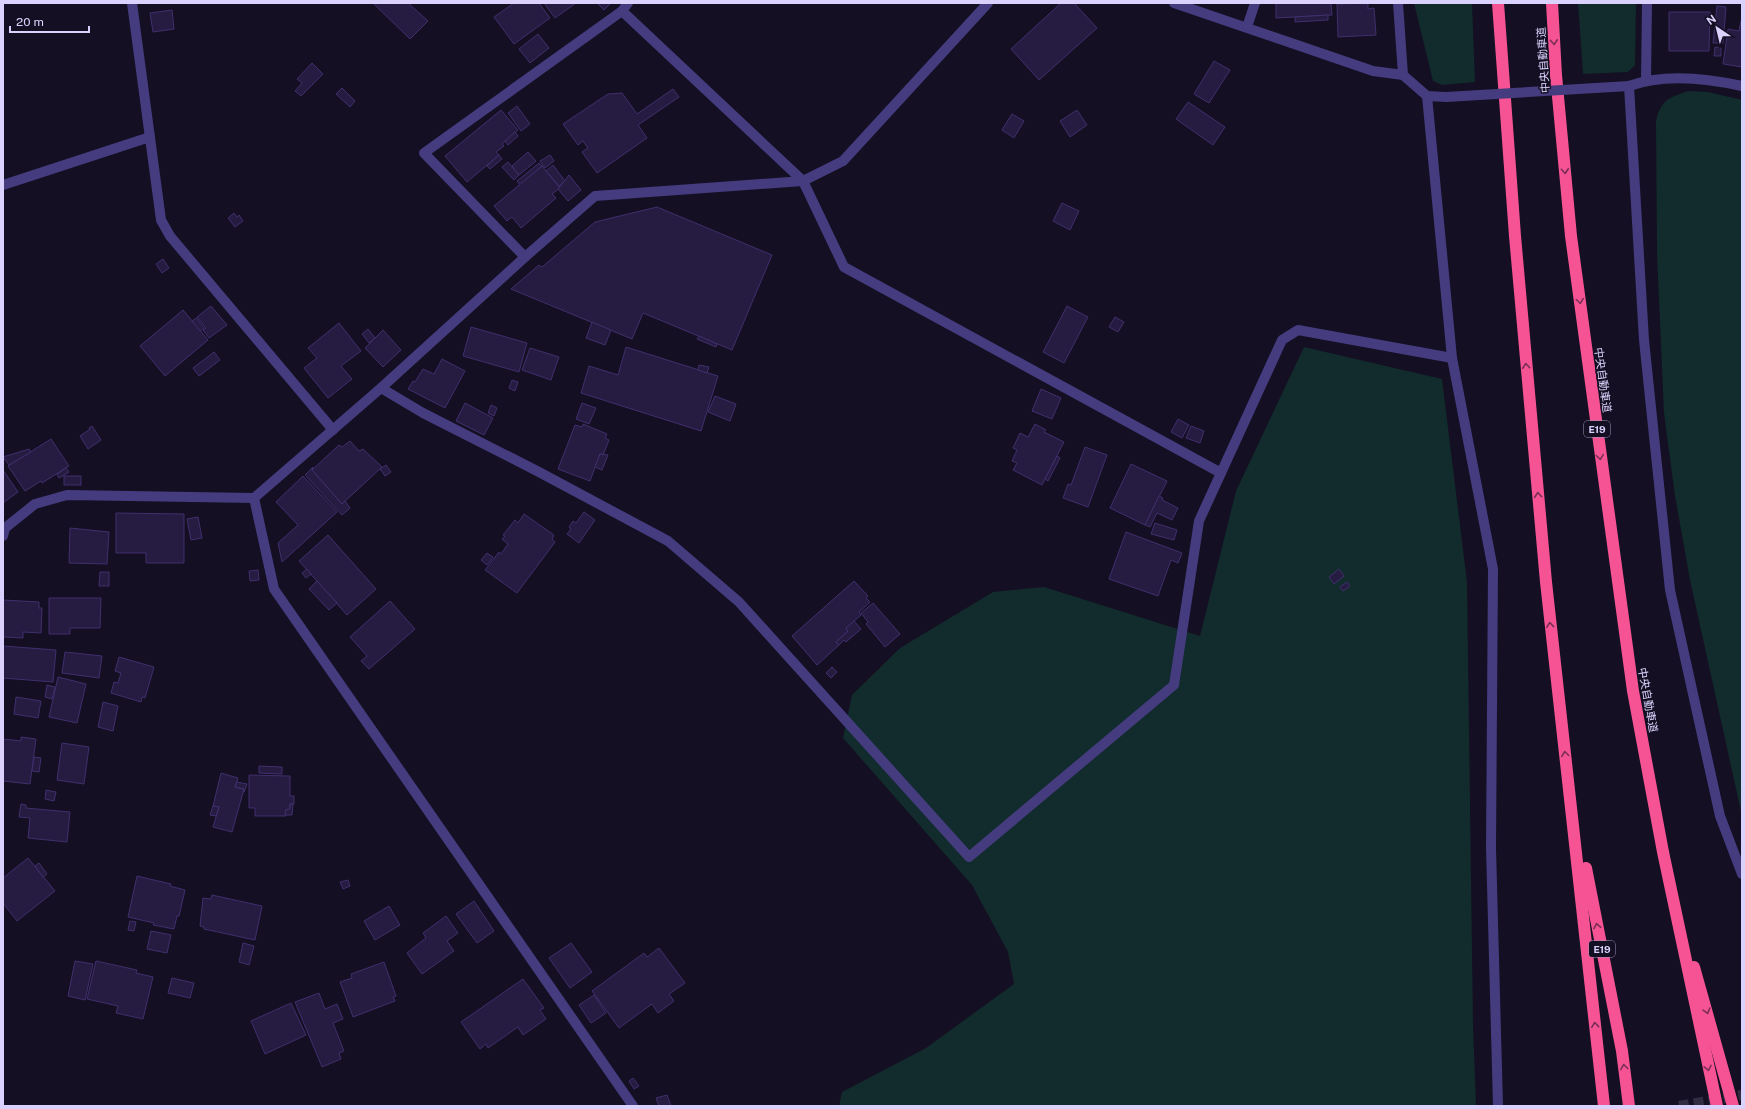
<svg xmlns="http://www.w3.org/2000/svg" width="1745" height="1109" viewBox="0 0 1745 1109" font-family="'Public Sans','Noto Sans JP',sans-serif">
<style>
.green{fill:#122b2c}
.building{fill:#261c42;stroke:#402f6d}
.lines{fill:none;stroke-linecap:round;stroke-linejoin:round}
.minor-tunnel{stroke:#322c43;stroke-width:10;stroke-dasharray:10 5;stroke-linecap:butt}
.minor{stroke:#443c7f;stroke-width:10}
.highway{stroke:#f65395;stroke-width:12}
.minor-bridge{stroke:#443c7f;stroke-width:10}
.oneway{stroke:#7a2e56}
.labels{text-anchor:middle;stroke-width:3;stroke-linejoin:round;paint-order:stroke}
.shield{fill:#140f22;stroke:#9f98bb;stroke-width:1}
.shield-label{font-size:10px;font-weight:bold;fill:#dad2fd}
.street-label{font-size:11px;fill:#dad2fd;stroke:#140f22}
</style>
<rect width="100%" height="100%" fill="#140f22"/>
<!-- green -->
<g class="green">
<path d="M1414 3H1472L1475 82 1442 85 1433 81Z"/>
<path d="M1578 3H1636L1635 65 1628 72 1583 74Z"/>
<path d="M1688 91 1708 92 1742 100V816L1690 580 1675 496 1664 413 1657 254 1656 121C1661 100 1668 98 1688 91Z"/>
<path d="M1304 347 1442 379 1467 582 1473 1024 1476 1106H839L842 1092 926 1048 1014 984 1008 952 972 885 843 738 852 695 900 648 993 592 1044 587 1200 636 1236 491Z"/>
</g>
<!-- building -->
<g class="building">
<path d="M373 3H408L428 21 410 39Z"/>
<path d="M514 3H539L550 18 514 44 494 17Z"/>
<path d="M544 3H576L555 18Z"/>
<path d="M597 3H611L604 10Z"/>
<path d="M1061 3H1074L1097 28 1039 80 1011 49Z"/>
<path d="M1276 3H1331L1332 15 1276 18Z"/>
<path d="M1368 3V9L1374 8 1376 35 1338 37 1337 4Z"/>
<path d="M1717 6 1726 7 1723 43H1713Z"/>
<path d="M172 10 174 29 153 32 150 13Z"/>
<path d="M1669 12H1710L1709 51H1669Z"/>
<path d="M1328 15V20L1295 22V17Z"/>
<path d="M1741 21 1742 67 1723 64 1728 29 1739 31Z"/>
<path d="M538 34 549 48 530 63 519 49Z"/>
<path d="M1715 47 1721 48V56H1714Z"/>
<path d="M1214 61 1230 70 1209 103 1194 94Z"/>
<path d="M312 63 323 74 301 96 295 91 302 83 297 79Z"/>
<path d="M342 88 355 101 350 107 336 94Z"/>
<path d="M673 89 679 97 638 125 647 138 597 173 582 152 588 148 583 141 578 145 563 124 608 94 622 93 637 114Z"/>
<path d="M1188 102 1225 127 1213 145 1176 119Z"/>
<path d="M517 106 530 124 521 131 508 113Z"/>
<path d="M501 110 518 130 502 144 504 146 496 152 499 155 467 182 445 156Z"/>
<path d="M1077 110 1087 125 1070 137 1060 121Z"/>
<path d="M1012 114 1024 121 1014 138 1002 130Z"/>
<path d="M515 132 518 136 508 145 505 141Z"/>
<path d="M528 152 536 161 519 175 512 166Z"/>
<path d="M499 155 502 159 490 169 487 166Z"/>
<path d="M550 155 554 161 545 168 540 161Z"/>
<path d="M508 162 519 175 514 180 502 167Z"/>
<path d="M539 163 542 166 520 185 517 181Z"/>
<path d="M553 165 565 181 559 186 546 171Z"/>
<path d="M542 166 560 188 552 194 556 198 521 228 512 217 507 221 494 206Z"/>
<path d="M569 175 581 190 568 201 558 189Z"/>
<path d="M1062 203 1079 211 1070 230 1053 221Z"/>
<path d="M657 207 772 255 732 350 643 313 632 339 511 289 539 265 542 267 595 222Z"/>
<path d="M234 213 237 217 239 215 243 221 235 227 228 218Z"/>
<path d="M163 259 169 268 162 273 156 264Z"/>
<path d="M211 306 227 325 209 338 203 330 206 328 197 317Z"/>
<path d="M1067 306 1088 317 1064 363 1043 352Z"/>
<path d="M183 310 208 340 165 376 140 346Z"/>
<path d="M1115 317 1124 322 1118 332 1109 327Z"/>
<path d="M196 318 204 328 200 331 192 321Z"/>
<path d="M592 322 611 330 605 345 586 338Z"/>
<path d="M339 323 361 351 341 366 352 379 328 398 304 368 317 358 308 348Z"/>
<path d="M471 327 527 343 519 372 463 356Z"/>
<path d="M368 329 375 338 369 343 362 334Z"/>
<path d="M383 330 401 350 383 367 365 348Z"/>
<path d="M699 336 717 344 716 347 697 339Z"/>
<path d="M626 347 718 376 701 431 581 393 589 366 618 375Z"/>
<path d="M530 348 559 357 551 380 522 370Z"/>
<path d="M214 352 220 360 199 376 193 368Z"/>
<path d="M442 359 465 371 445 408 408 389 413 381 415 382 423 369 434 374Z"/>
<path d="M699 365 709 367 707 373 698 370Z"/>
<path d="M512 380 518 382 515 391 509 388Z"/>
<path d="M1041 389 1061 398 1052 419 1032 411Z"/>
<path d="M715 396 736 404 730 421 708 412Z"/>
<path d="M465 403 493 418 484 435 456 421Z"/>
<path d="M582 403 596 408 589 424 576 419Z"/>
<path d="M491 405 497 408 494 416 488 413Z"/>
<path d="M1178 419 1189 425 1182 438 1171 432Z"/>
<path d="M583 424 607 434 605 438 609 440 603 455 600 454 590 481 558 469 575 425 582 427Z"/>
<path d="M1035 424 1046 430 1044 432 1064 442 1042 485 1013 470 1017 463 1012 461 1017 450 1013 448 1020 433 1028 437Z"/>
<path d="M92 426 101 440 88 449 80 436 90 429 89 428Z"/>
<path d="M1191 426 1204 431 1200 443 1186 438Z"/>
<path d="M51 439 69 466 42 483 41 481 25 491 8 466Z"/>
<path d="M350 441 359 451 363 449 382 467 342 504 312 470 339 445 342 447Z"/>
<path d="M1085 447 1107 455 1088 507 1063 498 1068 484 1071 485Z"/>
<path d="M29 449 31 452 9 465 3 457Z"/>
<path d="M600 454 608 455 602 470 595 467Z"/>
<path d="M1057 456 1060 458 1048 481 1045 479Z"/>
<path d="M1131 464 1167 481 1145 525 1110 508Z"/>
<path d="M386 465 391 472 385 476 380 469Z"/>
<path d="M313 467 312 470 342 504 345 501 350 508 342 515 305 475Z"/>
<path d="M66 468 69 472 59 478 57 474Z"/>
<path d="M3 470 18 492 3 503Z"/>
<rect x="64" y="476" width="17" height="9"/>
<path d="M303 476 337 512 282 562 278 543 298 525 276 502Z"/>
<path d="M1159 496 1163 498 1162 500 1178 508 1172 520 1157 513 1150 527 1145 525Z"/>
<path d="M584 512 595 520 579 543 567 534 571 529 569 527 573 521 576 523Z"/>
<path d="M116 513 184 514V563H146V553H116Z"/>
<path d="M524 514 554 535 552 539 555 542 517 593 485 570 499 552 501 554 508 544 502 539 505 536 503 535 515 520 518 523Z"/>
<path d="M198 517 202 538 191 540 187 519Z"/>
<path d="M1155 523 1177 530 1174 540 1151 534Z"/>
<path d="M70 528 109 532 107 564 69 563Z"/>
<path d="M1126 532 1182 553 1178 563 1171 560 1158 596 1109 579Z"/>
<path d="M328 535 376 589 347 615 299 561Z"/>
<path d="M487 553 493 557 487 565 481 560Z"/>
<path d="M307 569 311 574 306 578 302 573Z"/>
<path d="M1339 569 1344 576 1334 584 1329 577Z"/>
<path d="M258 570 259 580 250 581 249 571Z"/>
<path d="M100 572H109V586H99Z"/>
<path d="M317 581 337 603 329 610 309 589Z"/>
<path d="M854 581 868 596 866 598 870 602 859 612 861 615 846 628 848 631 836 642 839 645 817 665 792 636Z"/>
<path d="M1347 582 1350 586 1343 591 1340 587Z"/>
<path d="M49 598H101L100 628H70V634H49Z"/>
<path d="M3 600 39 602V608H42L41 633 23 632V638L3 637Z"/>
<path d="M390 601 415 629 369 669 361 661 367 656 350 637Z"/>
<path d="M873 603 900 634 885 647 866 624 868 622 861 613Z"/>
<path d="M854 621 861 629 846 642 844 640 839 645 836 642 848 631 846 628Z"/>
<path d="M3 646 56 650 53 682 3 678Z"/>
<path d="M65 652 102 656 99 678 62 673Z"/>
<path d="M119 657 154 667 145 698 142 697 141 702 111 693 114 682 118 683 121 673 115 671Z"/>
<path d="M832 667 837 672 831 678 826 673Z"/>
<path d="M58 677 86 684 77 723 49 717Z"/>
<path d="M47 685 55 687 52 699 45 697Z"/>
<path d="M16 697 41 701 38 718 14 714Z"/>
<path d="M103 702 118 706 113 731 98 727Z"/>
<path d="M21 737 36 739 30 784 3 781V739L21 741Z"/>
<path d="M62 743 89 747 84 784 57 780Z"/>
<path d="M34 757 41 758 39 772 32 771Z"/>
<path d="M259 766 282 767V774L259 773Z"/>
<path d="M221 773 238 778 235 787 244 789 232 832 213 827 219 807 213 806Z"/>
<path d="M249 775 290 776V796H294V804H290V809L286 810V816H255V808H249Z"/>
<path d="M237 782 247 784 244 792H243L244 789 235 787Z"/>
<path d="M46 790 56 792 54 801 45 799Z"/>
<path d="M21 804 26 805V808L70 812 67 842 28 838 30 818 19 817Z"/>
<path d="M290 804H293L292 815H285L286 810 290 809Z"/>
<path d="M213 806 219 807 216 816 210 815Z"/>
<path d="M28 858 55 891 17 921 3 903V878Z"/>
<path d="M39 863 47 874 43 877 35 866Z"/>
<path d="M137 876 171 884 170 886 185 890 179 916H177L174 929 153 925 154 923 128 917Z"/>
<path d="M348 880 350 886 343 889 340 882Z"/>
<path d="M212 895 262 906 255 940 204 929V927L200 926 203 898 211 899Z"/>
<path d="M474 901 494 931 477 943 456 914Z"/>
<path d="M389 906 400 925 375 940 364 921Z"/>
<path d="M446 916 458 933 447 941 454 951 422 974 407 953 426 938 423 933Z"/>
<path d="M130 921 136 922 134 931 128 930Z"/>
<path d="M151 931 171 935 167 953 147 949Z"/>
<path d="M243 943 254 946 249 965 239 962Z"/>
<path d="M571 943 592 972 570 988 549 958Z"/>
<path d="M659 948 685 983 669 994 674 1001 658 1013 652 1004 619 1028 592 991 644 953 647 957Z"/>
<path d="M75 961 93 964 85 1000 68 996Z"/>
<path d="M96 961 137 970 136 973 153 977 143 1019 116 1013 118 1006 87 999Z"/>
<path d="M384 962 396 996 393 997 395 1001 353 1017 340 982 352 978 351 974Z"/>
<path d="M172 978 194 983 190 998 168 993Z"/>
<path d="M523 979 544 1008 540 1010 546 1019 523 1035 518 1027 488 1048 486 1044 480 1049 461 1022Z"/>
<path d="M319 993 325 1009 337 1004 343 1019 333 1023 344 1051 339 1053 341 1059 322 1067 295 1002Z"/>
<path d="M594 995 606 1013 591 1023 579 1005Z"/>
<path d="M291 1003 306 1035 265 1054 251 1021Z"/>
<path d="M633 1078 639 1086 634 1089 629 1081Z"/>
<path d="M667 1095 671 1106H659L656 1098Z"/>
</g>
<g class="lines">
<!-- minor-tunnel -->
<path class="minor-tunnel" d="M1679 1106 1742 1095"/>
<!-- minor -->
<g class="minor">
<path d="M132 3 161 220 170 236 333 430"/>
<path d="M1174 3 1373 71 1403 75 1427 96 1446 97"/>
<path d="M1398 3 1403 75"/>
<path d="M622 11 803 181 844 267 1221 473"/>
<path d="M1247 27 1255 3"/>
<path d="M1646 80 1647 3"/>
<path d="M1742 86C1706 78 1664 73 1629 86L1644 340 1670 590 1720 816 1742 874"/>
<path d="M1427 96 1452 358 1493 569 1491 848 1498 1106"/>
<path d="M3 185 150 137"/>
<path d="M525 257 424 153 622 11 628 3"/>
<path d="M381 388 423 413 539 472 668 541 739 602 969 857 1174 685 1199 521 1282 340 1298 330 1452 358"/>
<path d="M254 498 274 589 633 1106"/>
<path d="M3 536 5 528 35 504 67 495 254 498 381 388 525 257 595 196 803 181 843 161 988 3"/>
</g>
<!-- highway -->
<g class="highway">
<path d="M1498 3 1515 236 1546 582 1604 1106"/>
<path d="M1552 3 1556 75 1571 236 1633 691 1663 852 1717 1106"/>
<path d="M1586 868 1622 1051 1629 1106"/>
<path d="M1694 967 1733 1106"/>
</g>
<!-- minor-bridge -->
<path class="minor-bridge" d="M1446 97 1629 86"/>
</g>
<!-- one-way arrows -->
<defs><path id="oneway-chevron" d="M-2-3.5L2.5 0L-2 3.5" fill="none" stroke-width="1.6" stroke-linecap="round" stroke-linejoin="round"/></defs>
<g class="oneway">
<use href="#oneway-chevron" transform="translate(1554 42) rotate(86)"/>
<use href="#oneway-chevron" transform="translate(1565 171) rotate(85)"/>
<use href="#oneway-chevron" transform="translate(1580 301) rotate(82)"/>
<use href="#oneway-chevron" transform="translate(1526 366) rotate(-95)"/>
<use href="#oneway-chevron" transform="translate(1600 457) rotate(82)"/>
<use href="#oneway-chevron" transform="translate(1538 495) rotate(-95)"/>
<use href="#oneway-chevron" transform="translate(1550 625) rotate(-96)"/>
<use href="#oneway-chevron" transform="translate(1565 754) rotate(-98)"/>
<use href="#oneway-chevron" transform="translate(1597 926) rotate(-101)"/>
<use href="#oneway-chevron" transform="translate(1707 1011) rotate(74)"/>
<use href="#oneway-chevron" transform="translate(1595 1025) rotate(-96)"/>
<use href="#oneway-chevron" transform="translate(1624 1067) rotate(-98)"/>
<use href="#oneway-chevron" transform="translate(1708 1068) rotate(78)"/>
</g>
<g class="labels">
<!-- shield labels -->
<g class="shield">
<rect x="1584" y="421" width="26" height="16" rx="3"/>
<rect x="1589" y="941" width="26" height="16" rx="3"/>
</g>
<g class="shield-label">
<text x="1597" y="433">E19</text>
<text x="1602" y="953">E19</text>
</g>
<!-- street labels -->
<g class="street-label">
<text transform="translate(1543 60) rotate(-94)" y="4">中央自動車道</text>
<text transform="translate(1603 380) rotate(82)" y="4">中央自動車道</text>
<text transform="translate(1648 700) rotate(80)" y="4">中央自動車道</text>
</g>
</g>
<!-- border -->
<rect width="1745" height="1109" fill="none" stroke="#dad2fd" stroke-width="8"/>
<!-- north arrow -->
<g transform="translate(1717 28) rotate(325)" stroke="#140f22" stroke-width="3" paint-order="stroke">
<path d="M0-3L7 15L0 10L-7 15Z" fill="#dad2fd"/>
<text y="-6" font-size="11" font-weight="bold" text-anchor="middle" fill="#dad2fd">N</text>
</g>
<!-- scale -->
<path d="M10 26v6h79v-6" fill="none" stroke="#dad2fd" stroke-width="2"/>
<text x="16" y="26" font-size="12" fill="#dad2fd" stroke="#140f22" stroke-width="3" paint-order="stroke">20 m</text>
</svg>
